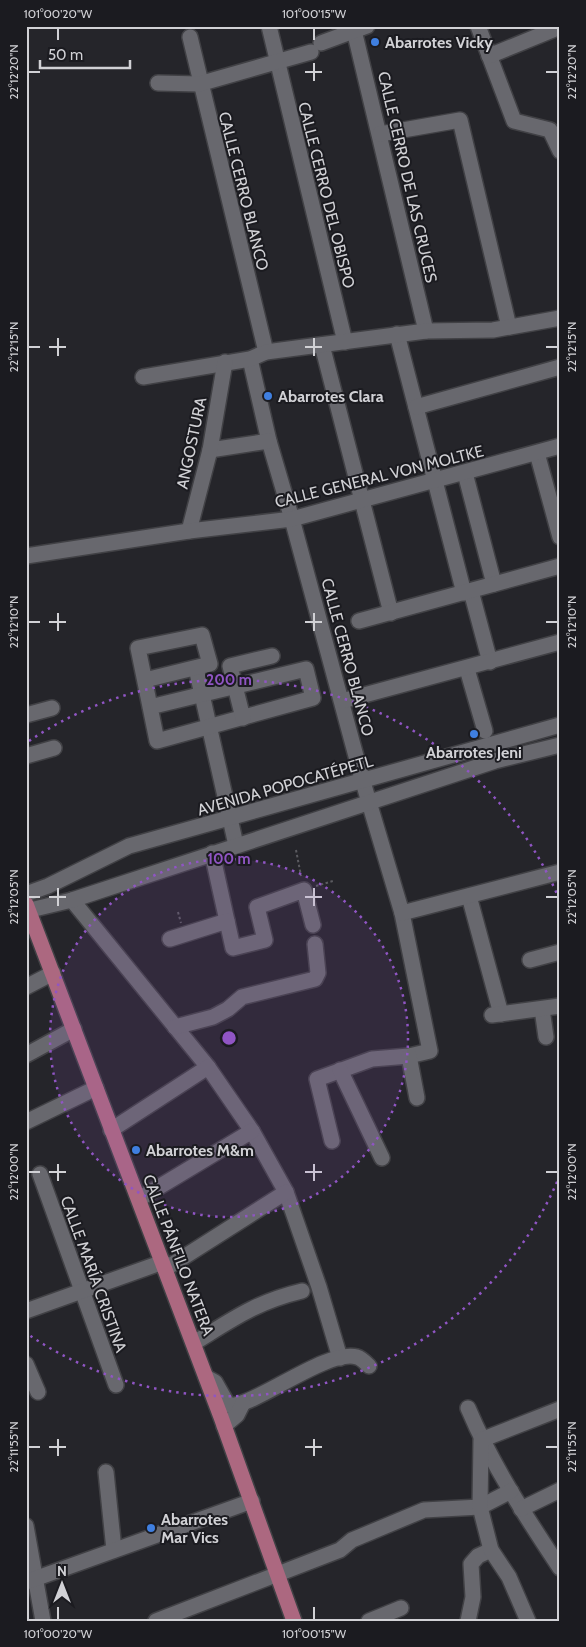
<svg xmlns="http://www.w3.org/2000/svg" width="586" height="1647" viewBox="0 0 586 1647" font-family="Cabin,sans-serif">
<style>
.lines{fill:none;stroke-linecap:round;stroke-linejoin:round}
.minor-casing{stroke:#414145;stroke-width:18}
.major-casing{stroke:#414145;stroke-width:18}
.path{stroke:#5b5b60;stroke-width:2;stroke-dasharray:2.5 2.5;stroke-linecap:butt}
.minor{stroke:#68686e;stroke-width:15}
.major{stroke:#ac6880;stroke-width:15}
.ticks{fill:none;stroke:#d1d1d5;stroke-width:2}
.ring{fill:none;stroke:#9055c4;stroke-width:2.5;stroke-dasharray:2.5 5}
.shop-dot{fill:#3f7fe0;stroke:#1b1b20;stroke-width:2}
.labels{text-anchor:middle;stroke-width:4;stroke-linejoin:round;paint-order:stroke}
.poi-label{font-size:16px;font-weight:bold;fill:#d1d1d5;stroke:#1b1b20;text-anchor:start}
.street-label{font-size:16px;fill:#d1d1d5;stroke:#1b1b20}
.centre{fill:#9055c4;stroke:#1b1b20;stroke-width:2.5}
.ring-label{font-size:15px;text-anchor:middle;font-weight:bold;fill:#9055c4;stroke:#1b1b20;stroke-width:4;stroke-linejoin:round;paint-order:stroke}
.neatline{fill:none;stroke:#d1d1d5;stroke-width:2}
.ticks-label{font-size:12px;text-anchor:middle;fill:#d1d1d5}
</style>
<rect width="100%" height="100%" fill="#25252a"/>
<g class="lines">
<defs>
<g id="minor">
<path d="M269 26 345 342"/>
<path d="M353 26 426 331"/>
<path d="M478 26 514 121 550 130 560 151"/>
<path d="M190 37 266 352"/>
<path d="M321 43 367 26"/>
<path d="M489 56 560 27"/>
<path d="M158 83 199 84 311 52"/>
<path d="M380 134 460 120 509 327"/>
<path d="M397 334 464 593"/>
<path d="M322 345 391 613"/>
<path d="M250 359 269 441 292 519 363 782 402 913 430 1051 409 1056 372 1059 317 1079 332 1141"/>
<path d="M143 377 250 359 266 352 426 331 493 330 560 318"/>
<path d="M416 407 560 367"/>
<path d="M210 450 269 441"/>
<path d="M537 453 560 537"/>
<path d="M465 473 494 584"/>
<path d="M189 531 210 450 225 362"/>
<path d="M26 556 189 531 292 519 560 446"/>
<path d="M471 591 490 662"/>
<path d="M359 621 560 566"/>
<path d="M196 668 236 845"/>
<path d="M467 669 485 731"/>
<path d="M145 680 210 664 202 635 138 648 157 741 313 698 306 669 150 707"/>
<path d="M342 701 560 642"/>
<path d="M26 715 52 708"/>
<path d="M243 718 230 666 272 656"/>
<path d="M26 756 54 748"/>
<path d="M212 853 227 921"/>
<path d="M26 894 48 886 129 846 560 725"/>
<path d="M469 896 501 1014"/>
<path d="M72 900 208 1067 252 1131 286 1192 319 1287 340 1358"/>
<path d="M26 911 72 900 495 761 560 745"/>
<path d="M402 913 560 872"/>
<path d="M170 939 227 921 233 948 265 940 257 907 304 890 313 925"/>
<path d="M530 960 560 952"/>
<path d="M26 987 53 973"/>
<path d="M542 1009 546 1037"/>
<path d="M492 1015 560 1006"/>
<path d="M175 1027 213 1017 228 1009 242 997 315 979 318 973 315 944"/>
<path d="M26 1055 74 1029"/>
<path d="M409 1056 417 1098"/>
<path d="M340 1070 382 1158"/>
<path d="M26 1122 96 1088"/>
<path d="M111 1130 208 1067"/>
<path d="M40 1174 116 1385"/>
<path d="M139 1199 252 1131"/>
<path d="M165 1269 286 1192"/>
<path d="M26 1311 163 1262"/>
<path d="M194 1343C233 1319 256 1302 302 1291"/>
<path d="M26 1364 38 1392"/>
<path d="M206 1377 215 1382 228 1405C249 1411 326 1348 357 1357 361 1358 366 1363 369 1366"/>
<path d="M468 1408C492 1465 526 1517 560 1568"/>
<path d="M224 1426 237 1415 243 1403"/>
<path d="M106 1472 114 1550"/>
<path d="M521 1509 560 1490"/>
<path d="M26 1526 43 1621"/>
<path d="M26 1582 252 1501"/>
<path d="M156 1621 340 1550 352 1540 424 1510 480 1507 511 1491"/>
<path d="M369 1621 401 1608"/>
<path d="M468 1621 473 1597 471 1564 478 1556 491 1550"/>
<path d="M528 1621 509 1577 491 1550 480 1507 481 1440 560 1409"/>
</g>
<path id="major" d="M26 904 221 1417 294 1621"/>
</defs>
<!-- minor casing -->
<use href="#minor" class="minor-casing"/>
<!-- major casing -->
<use href="#major" class="major-casing"/>
<!-- path -->
<g class="path">
<path d="M296 850 301 876"/>
<path d="M316 886 333 881"/>
<path d="M178 912 181 923"/>
</g>
<!-- minor -->
<use href="#minor" class="minor"/>
<!-- major -->
<use href="#major" class="major"/>
</g>
<!-- ticks -->
<path class="ticks" d="M58 28V40M314 28V40M314 63V81M28 72H40M305 72H322M546 72H558M58 338V356M314 338V356M28 347H40M49 347H66M305 347H322M546 347H558M58 613V631M314 613V631M28 622H40M49 622H66M305 622H322M546 622H558M58 888V906M314 888V906M28 897H40M49 897H66M305 897H322M546 897H558M58 1164V1181M314 1164V1181M28 1172H40M49 1172H66M305 1172H322M546 1172H558M58 1439V1456M314 1439V1456M28 1447H40M49 1447H66M305 1447H322M546 1447H558M58 1607V1620M314 1607V1620"/>
<!-- distance rings -->
<circle cx="229" cy="1038" r="179" fill="#9055c4" fill-opacity=".12"/>
<g class="ring">
<circle cx="229" cy="1038" r="179"/>
<path d="M560 1175A358 358 0 0 1 29 1335M29 741A358 358 0 0 1 560 901"/>
</g>
<!-- markers -->
<g class="shop-dot">
<circle cx="375" cy="42" r="5"/>
<circle cx="268" cy="396" r="5"/>
<circle cx="474" cy="734" r="5"/>
<circle cx="136" cy="1150" r="5"/>
<circle cx="151" cy="1528" r="5"/>
</g>
<g class="labels">
<!-- poi labels -->
<g class="poi-label">
<text x="385" y="48">Abarrotes Vicky</text>
<text x="278" y="402">Abarrotes Clara</text>
<text x="474" y="758" text-anchor="middle">Abarrotes Jeni</text>
<text x="146" y="1156">Abarrotes M&amp;m</text>
<text x="161" y="1525">Abarrotes<tspan x="161" dy="18">Mar Vics</tspan></text>
</g>
<!-- street labels -->
<g class="street-label">
<text transform="translate(408 177) rotate(77)" y="6">CALLE CERRO DE LAS CRUCES</text>
<text transform="translate(244 191) rotate(76)" y="6">CALLE CERRO BLANCO</text>
<text transform="translate(327 195) rotate(76)" y="6">CALLE CERRO DEL OBISPO</text>
<text transform="translate(191 443) rotate(-78)" y="6">ANGOSTURA</text>
<text transform="translate(379 476) rotate(-14)" y="6">CALLE GENERAL VON MOLTKE</text>
<text transform="translate(348 657) rotate(75)" y="6">CALLE CERRO BLANCO</text>
<text transform="translate(285 785) rotate(-16)" y="6">AVENIDA POPOCATÉPETL</text>
<text transform="translate(179 1255) rotate(69)" y="6">CALLE PÁNFILO NATERA</text>
<text transform="translate(94 1274) rotate(70)" y="6">CALLE MARÍA CRISTINA</text>
</g>
</g>
<circle cx="229" cy="1038" r="8" class="centre"/>
<g class="ring-label">
<text x="229" y="685">200 m</text>
<text x="229" y="864">100 m</text>
</g>
<!-- border -->
<rect width="586" height="1647" fill="none" stroke="#1b1b20" stroke-width="55"/>
<!-- north arrow -->
<g transform="translate(62 1584)" stroke="#1b1b20" stroke-width="4" paint-order="stroke">
<path d="M0-4L9 19L0 12L-9 19Z" fill="#d1d1d5"/>
<text y="-8" font-size="14" font-weight="bold" text-anchor="middle" fill="#d1d1d5">N</text>
</g>
<!-- scale -->
<path d="M40 60v8h90v-8" fill="none" stroke="#d1d1d5" stroke-width="2.5"/>
<text x="48" y="60" font-size="15" fill="#d1d1d5" stroke="#1b1b20" stroke-width="4" paint-order="stroke">50 m</text>
<rect x="28" y="28" width="530" height="1592" class="neatline"/>
<g class="ticks-label">
<text x="58" y="18">101°00'20"W</text>
<text x="314" y="18">101°00'15"W</text>
<text transform="translate(14 72) rotate(-90)" y="4">22°12'20"N</text>
<text transform="translate(572 72) rotate(-90)" y="4">22°12'20"N</text>
<text transform="translate(14 347) rotate(-90)" y="4">22°12'15"N</text>
<text transform="translate(572 347) rotate(-90)" y="4">22°12'15"N</text>
<text transform="translate(14 622) rotate(-90)" y="4">22°12'10"N</text>
<text transform="translate(572 622) rotate(-90)" y="4">22°12'10"N</text>
<text transform="translate(14 897) rotate(-90)" y="4">22°12'05"N</text>
<text transform="translate(572 897) rotate(-90)" y="4">22°12'05"N</text>
<text transform="translate(14 1172) rotate(-90)" y="4">22°12'00"N</text>
<text transform="translate(572 1172) rotate(-90)" y="4">22°12'00"N</text>
<text transform="translate(14 1447) rotate(-90)" y="4">22°11'55"N</text>
<text transform="translate(572 1447) rotate(-90)" y="4">22°11'55"N</text>
<text x="58" y="1638">101°00'20"W</text>
<text x="314" y="1638">101°00'15"W</text>
</g>
</svg>
